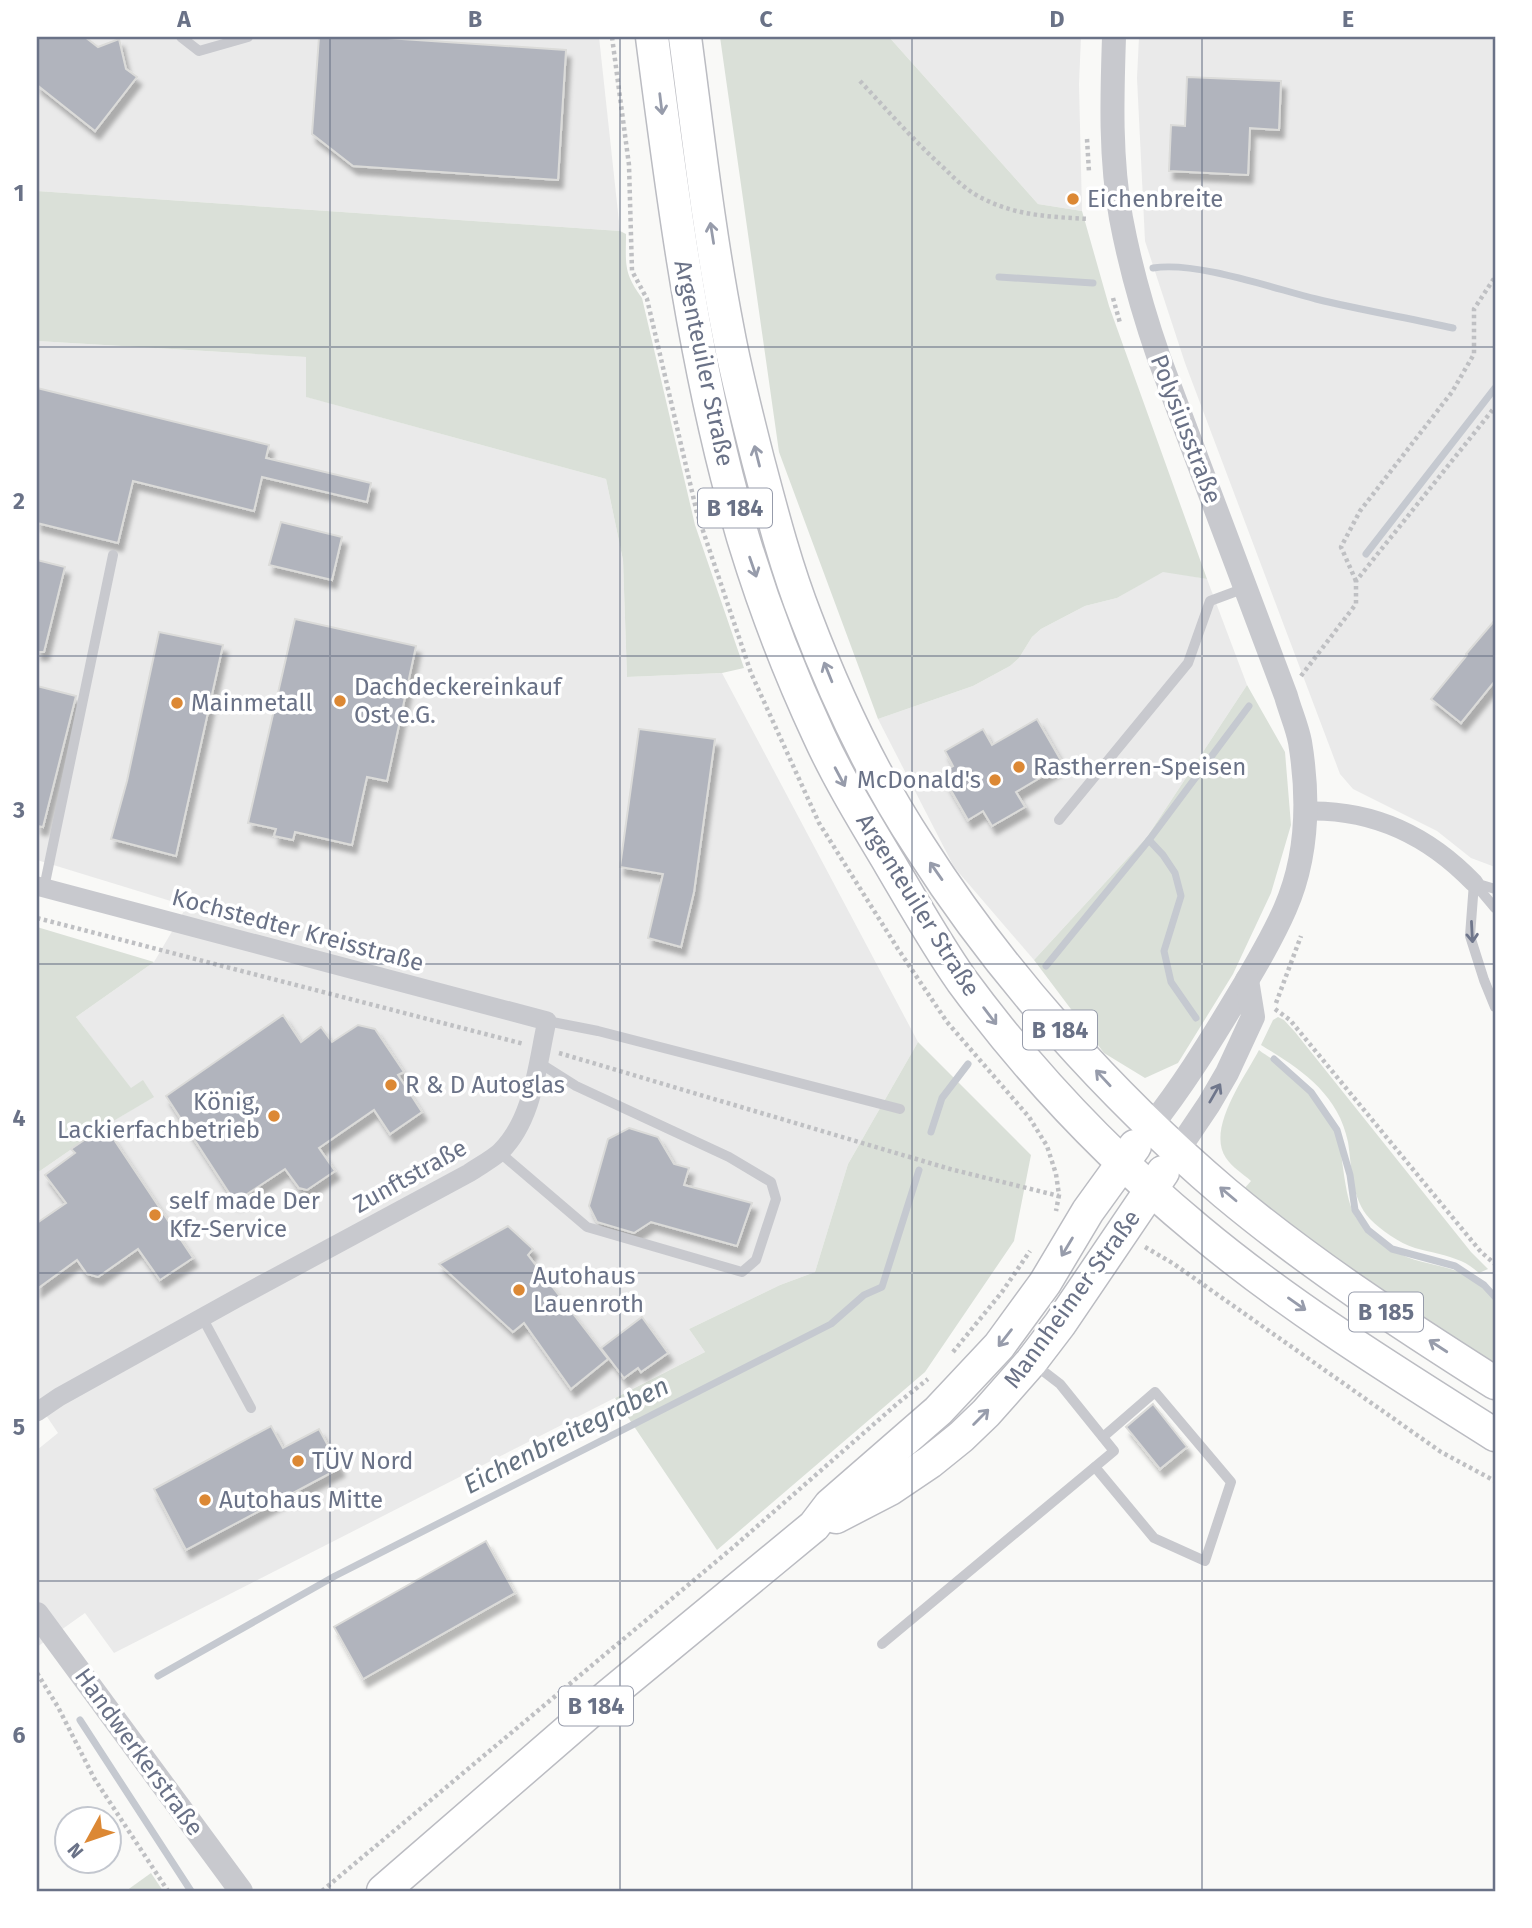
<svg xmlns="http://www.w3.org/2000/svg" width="1532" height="1928" viewBox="0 0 1532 1928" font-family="'Fira Sans',sans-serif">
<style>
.built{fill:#eaeaea}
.green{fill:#dae0d8}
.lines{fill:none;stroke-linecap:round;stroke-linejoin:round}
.stream{stroke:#c5c9d0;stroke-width:7}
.building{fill:#b1b4bd;stroke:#dbdbd9;stroke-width:2;filter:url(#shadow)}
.primary-casing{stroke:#bbbcc2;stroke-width:35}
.path{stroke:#bfc0c3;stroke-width:4.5;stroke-dasharray:3.5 3.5;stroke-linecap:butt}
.service{stroke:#c8c9ce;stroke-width:10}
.minor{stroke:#c8c9ce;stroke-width:19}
.tertiary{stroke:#c8c9ce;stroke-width:24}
.primary{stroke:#fff;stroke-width:32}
.oneway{stroke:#979cab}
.oneway2{stroke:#6f768b}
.grid{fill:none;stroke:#6a7287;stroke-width:2;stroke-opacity:0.55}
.poi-dot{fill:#dc8834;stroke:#fff;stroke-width:2.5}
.labels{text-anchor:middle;stroke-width:7;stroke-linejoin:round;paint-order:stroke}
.shield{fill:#fff;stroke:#979cab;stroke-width:2}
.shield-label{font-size:23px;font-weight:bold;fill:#6a7287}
.poi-label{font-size:24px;fill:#6a7287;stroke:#fff;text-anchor:start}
.street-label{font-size:24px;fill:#6a7287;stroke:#fff}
.water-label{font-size:26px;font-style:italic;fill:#667382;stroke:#fff}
.neatline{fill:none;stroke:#6a7287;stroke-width:2.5}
.grid-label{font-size:23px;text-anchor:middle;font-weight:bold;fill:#6a7287}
</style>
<defs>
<filter id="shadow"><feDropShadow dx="4.5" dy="8" stdDeviation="2" flood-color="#0004"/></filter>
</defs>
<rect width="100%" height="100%" fill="#f9f9f7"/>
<!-- built -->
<g class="built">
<path d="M37 37H599L620 231 37 191Z"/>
<path d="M889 37H1081L1079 84 1082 211 1038 204Z"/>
<path d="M1139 37H1495V867L1471 858 1437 831 1353 789 1340 774 1185 363 1145 241 1137 78Z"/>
<path d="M37 341 307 357V397L606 479 623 560 627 677 722 673 918 1042 848 1164 815 1272 780 1285 689 1329 705 1352 114 1653 85 1613 37 1647V1450L58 1433 37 1402V1173L105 1126 153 1097 131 1089 76 1017 154 962 187 906 37 860Z"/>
<path d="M1163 571 1207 579 1247 685 1147 837 1034 960 954 867 878 719 973 686 1010 666 1019 658 1032 637 1041 629 1085 606 1117 598Z"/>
</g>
<!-- green -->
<g class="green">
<path d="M720 37H889L1038 204 1082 211 1109 306 1207 579 1163 572 1117 598 1085 606 1041 629 1032 637 1019 658 1010 666 973 686 878 719 779 452Z"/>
<path d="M37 191 620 231 626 234C626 264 623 272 642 298L695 525 744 668 722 673 627 677 623 560 606 479 306 397V357L37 341Z"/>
<path d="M1247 685 1285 752 1291 825 1271 893 1233 974 1178 1063 1145 1078 1104 1053 1034 960 1147 837Z"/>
<path d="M37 927 154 962 76 1017 131 1088 143 1080 154 1097 105 1126 37 1173Z"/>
<path d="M1278 1017 1284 1020 1295 1032 1471 1252 1488 1269 1479 1273C1474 1269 1468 1264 1461 1261 1447 1255 1430 1252 1415 1248 1399 1243 1381 1230 1370 1219 1351 1199 1352 1167 1348 1142 1338 1093 1300 1069 1261 1045L1273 1020Z"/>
<path d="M918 1042 1031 1155 1014 1241 925 1372 717 1550 615 1398 705 1352 689 1329 780 1285 815 1272 848 1164Z"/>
<path d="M1259 1050C1269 1058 1281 1063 1290 1071 1308 1086 1328 1107 1336 1129 1344 1154 1343 1203 1359 1222 1370 1234 1385 1247 1400 1254 1418 1263 1438 1264 1457 1271 1470 1275 1485 1288 1495 1298V1368L1346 1268 1243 1190 1251 1181C1243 1174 1232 1167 1226 1158 1206 1129 1245 1077 1259 1050Z"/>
<path d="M151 1873 163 1891H126Z"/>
</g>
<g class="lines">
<!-- stream -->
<g class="stream">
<path d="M1153 268C1196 261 1272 288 1316 299 1361 310 1408 318 1453 328"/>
<path d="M999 277 1093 283"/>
<path d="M1366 554 1495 388"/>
<path d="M1149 840 1163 855 1175 873 1181 896 1164 951 1171 982 1196 1018"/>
<path d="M1046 966 1149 840 1249 706"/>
<path d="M1274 1059 1311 1092 1337 1130 1350 1175 1355 1210 1368 1230 1392 1249 1455 1266 1484 1285 1495 1297"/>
<path d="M931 1132 942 1098 968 1064"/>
<path d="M158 1676 335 1576 831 1324 864 1295 882 1287 919 1170"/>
<path d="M80 1720 191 1891"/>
</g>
</g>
<!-- building -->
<g class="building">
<path d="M37 37H85L98 47 119 39 126 69 137 77 95 131 37 85Z"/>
<path d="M319 37H372L566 50 558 180 353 166 312 134Z"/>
<path d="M1187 77 1281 81 1279 130 1250 128 1248 175 1169 171 1171 125 1185 126Z"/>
<path d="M37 388 269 445 266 458 371 483 367 502 262 477 254 511 133 481 118 543 37 523Z"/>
<path d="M281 522 342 537 332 580 269 565Z"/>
<path d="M37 560 65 567 44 652H37Z"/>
<path d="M295 619 416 646 387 781 367 777 352 845 295 832 293 840 274 836 276 829 248 823Z"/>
<path d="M1495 620V681L1461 723 1431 699 1467 655 1466 654Z"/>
<path d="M159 632 223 645 176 856 111 839 127 781Z"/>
<path d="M37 686 76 696 43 827 37 826Z"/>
<path d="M1037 719 1063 764 1016 792 1025 807 992 826 983 811 968 820 941 773 953 766 945 751 983 729 992 745Z"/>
<path d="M639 729 715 739 694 892 681 947 648 938 663 874 620 867Z"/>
<path d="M283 1015 301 1042 321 1027 332 1042 358 1025 375 1029 404 1072 398 1075 422 1112 390 1134 374 1110 319 1148 335 1171 307 1190 299 1188 285 1169 235 1202 166 1096Z"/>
<path d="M105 1126 193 1258 160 1280 138 1249 98 1277 87 1274 77 1260 37 1289V1223L66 1203 45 1175 75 1153 71 1149Z"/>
<path d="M629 1128 658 1137 674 1164 689 1168 684 1185 752 1203 737 1246 651 1222 634 1233 597 1222 589 1206 608 1139Z"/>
<path d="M508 1226 533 1249 528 1255 608 1359 571 1389 524 1323 513 1332 439 1264Z"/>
<path d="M642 1317 668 1353 641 1372 638 1368 624 1378 601 1348Z"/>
<path d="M1153 1404 1187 1447 1160 1469 1126 1427Z"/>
<path d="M271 1426 283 1448 319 1429 340 1468 186 1550 154 1489Z"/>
<path d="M486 1541 515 1593 363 1679 334 1627Z"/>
</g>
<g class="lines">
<defs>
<g id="primary">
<path d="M652 37C671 185 690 332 727 477 733 499 738 522 745 544 765 609 790 674 819 736 839 780 865 822 890 864 913 903 936 944 962 981 1029 1072 1111 1158 1198 1230 1290 1307 1394 1371 1495 1435"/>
<path d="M685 37C698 135 709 234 728 331 736 374 747 417 758 460 772 513 786 567 806 618 836 697 873 776 920 847 1001 974 1110 1095 1225 1193 1310 1264 1402 1324 1495 1383"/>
<path d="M836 1517 890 1489 930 1462 961 1437 986 1413 1031 1362 1060 1324 1163 1172"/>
<path d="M383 1891 608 1696 814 1526 830 1505 938 1411 999 1346 1045 1283 1088 1211 1135 1146"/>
</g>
</defs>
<!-- primary casing -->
<use href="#primary" class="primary-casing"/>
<!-- path -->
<g class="path">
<path d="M612 37 629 165 632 271 647 299 697 513 751 673 819 823 898 949 947 1022 1029 1117 1047 1146 1056 1174 1059 1195 1056 1211"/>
<path d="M860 81C888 111 915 142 946 170 957 181 970 193 984 199 1017 216 1053 217 1089 219"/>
<path d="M1087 139 1089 172"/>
<path d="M1113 298 1120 323"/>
<path d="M1356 581 1341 547 1360 511 1452 392 1474 354V309L1495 277"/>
<path d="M1301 676 1356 604V581L1495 407"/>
<path d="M37 918 524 1044"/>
<path d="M1276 1003 1301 936"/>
<path d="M1275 1009 1290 1020 1481 1252 1495 1264"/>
<path d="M559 1053 950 1169 1059 1196"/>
<path d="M1145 1247 1174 1264 1441 1452 1495 1481"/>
<path d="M953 1352 1002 1292 1030 1251"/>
<path d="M37 1673 58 1707 94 1778 168 1891"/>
<path d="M322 1891 730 1550 898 1403 928 1379"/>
</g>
<!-- service -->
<g class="service">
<path d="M181 37 199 51 248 37"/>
<path d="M1059 820 1188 663 1210 601 1245 588"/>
<path d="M1474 883 1470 936 1484 980 1495 1007"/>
<path d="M1474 883 1495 908"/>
<path d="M1475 883 1495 889"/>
<path d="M44 888 113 555"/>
<path d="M547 1021 598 1031 900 1109"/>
<path d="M499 1152 587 1227 742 1272 756 1260 776 1199 771 1182 729 1157 576 1086 538 1062"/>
<path d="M202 1317 251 1408"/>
<path d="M1095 1467 1154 1538 1205 1561 1231 1482 1155 1392 1103 1437"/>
<path d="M882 1644 1114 1451 1060 1384 1034 1364"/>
</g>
<!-- minor -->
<g class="minor">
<path d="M1306 811C1373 809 1428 835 1474 883"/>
<path d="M37 886 547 1021C537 1064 534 1119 500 1152 491 1160 479 1166 469 1173L239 1297 59 1397 37 1412"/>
</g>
<!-- tertiary -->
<g class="tertiary">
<path d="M1114 37C1112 97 1110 159 1121 218 1130 266 1143 312 1159 358L1286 696C1290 711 1297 726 1300 742 1309 797 1308 857 1285 909 1271 941 1252 972 1234 1002 1208 1045 1182 1087 1151 1126"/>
<path d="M1178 1150 1209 1104 1227 1073 1253 1017 1247 980"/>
<path d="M37 1614 241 1891"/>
</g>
<!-- primary -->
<use href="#primary" class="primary"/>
</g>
<!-- one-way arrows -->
<defs><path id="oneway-shaft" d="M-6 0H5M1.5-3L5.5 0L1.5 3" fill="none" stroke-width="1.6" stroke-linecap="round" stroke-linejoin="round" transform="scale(1.75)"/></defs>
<g class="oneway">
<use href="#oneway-shaft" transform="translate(661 104) rotate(83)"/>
<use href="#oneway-shaft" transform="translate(712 233) rotate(-99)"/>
<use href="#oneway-shaft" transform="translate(757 456) rotate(-104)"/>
<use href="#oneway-shaft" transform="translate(753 567) rotate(71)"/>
<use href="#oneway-shaft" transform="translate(828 672) rotate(-112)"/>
<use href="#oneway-shaft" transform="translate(840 777) rotate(62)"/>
<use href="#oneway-shaft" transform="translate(936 871) rotate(-125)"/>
<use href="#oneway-shaft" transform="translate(990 1016) rotate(53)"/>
<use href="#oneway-shaft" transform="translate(1103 1078) rotate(-133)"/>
<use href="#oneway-shaft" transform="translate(1228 1194) rotate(-140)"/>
<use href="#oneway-shaft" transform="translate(1067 1247) rotate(121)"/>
<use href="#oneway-shaft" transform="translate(1297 1304) rotate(35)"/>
<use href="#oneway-shaft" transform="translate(1005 1338) rotate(128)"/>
<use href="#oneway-shaft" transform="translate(1438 1346) rotate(-147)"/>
<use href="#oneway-shaft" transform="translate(981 1417) rotate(-45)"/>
</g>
<g class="oneway2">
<use href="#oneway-shaft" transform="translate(1472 932) rotate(87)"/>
<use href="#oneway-shaft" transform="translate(1215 1093) rotate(-60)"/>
</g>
<!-- grid -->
<path class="grid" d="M330 37V1891M620 37V1891M912 37V1891M1202 37V1891M37 347H1495M37 656H1495M37 964H1495M37 1273H1495M37 1581H1495"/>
<!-- markers -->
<g class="poi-dot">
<circle cx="1073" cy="199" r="7"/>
<circle cx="340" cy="701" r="7"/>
<circle cx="177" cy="703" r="7"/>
<circle cx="1019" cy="767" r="7"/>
<circle cx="995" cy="780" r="7"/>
<circle cx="391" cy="1085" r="7"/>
<circle cx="274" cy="1116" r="7"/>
<circle cx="155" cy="1215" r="7"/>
<circle cx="519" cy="1290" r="7"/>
<circle cx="298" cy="1461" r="7"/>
<circle cx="205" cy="1500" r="7"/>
</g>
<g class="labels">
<!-- shield labels -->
<g class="shield">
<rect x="698" y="488.5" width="74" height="39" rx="5"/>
<rect x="1023" y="1010.5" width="74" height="39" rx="5"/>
<rect x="1349" y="1292.5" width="74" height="39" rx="5"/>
<rect x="559" y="1686.5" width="74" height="39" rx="5"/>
</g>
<g class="shield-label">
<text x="735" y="516">B 184</text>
<text x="1060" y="1038">B 184</text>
<text x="1386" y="1320">B 185</text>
<text x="596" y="1714">B 184</text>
</g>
<!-- poi labels -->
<g class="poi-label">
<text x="1087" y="207">Eichenbreite</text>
<text x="354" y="695">Dachdeckereinkauf<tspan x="354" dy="28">Ost e.G.</tspan></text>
<text x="191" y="711">Mainmetall</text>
<text x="1033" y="775">Rastherren-Speisen</text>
<text x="981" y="788" text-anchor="end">McDonald's</text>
<text x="405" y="1093">R &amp; D Autoglas</text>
<text x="260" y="1110" text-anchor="end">König,<tspan x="260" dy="28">Lackierfachbetrieb</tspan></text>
<text x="169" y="1209">self made Der<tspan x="169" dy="28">Kfz-Service</tspan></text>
<text x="533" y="1284">Autohaus<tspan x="533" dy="28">Lauenroth</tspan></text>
<text x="312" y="1469">TÜV Nord</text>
<text x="219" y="1508">Autohaus Mitte</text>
</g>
<!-- street labels -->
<g class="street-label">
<text transform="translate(704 363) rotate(78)" y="8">Argenteuiler Straße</text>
<text transform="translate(1186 429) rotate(69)" y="8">Polysiusstraße</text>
<text transform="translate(918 905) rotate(58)" y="8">Argenteuiler Straße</text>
<text transform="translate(298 930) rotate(15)" y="8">Kochstedter Kreisstraße</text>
<text transform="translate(410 1176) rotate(-29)" y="8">Zunftstraße</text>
<text transform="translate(1072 1299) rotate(-54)" y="8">Mannheimer Straße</text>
<text transform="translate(139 1752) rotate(54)" y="8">Handwerkerstraße</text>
</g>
<!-- water labels -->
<g class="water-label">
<text transform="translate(566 1435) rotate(-27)" y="9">Eichenbreitegraben</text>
</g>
</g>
<!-- border -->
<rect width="1532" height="1928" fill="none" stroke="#ffffff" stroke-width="77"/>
<!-- north arrow -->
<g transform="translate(88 1840) rotate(230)"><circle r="33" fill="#ffffff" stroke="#c3c7cf" stroke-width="2"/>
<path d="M0-5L12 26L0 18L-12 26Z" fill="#dc8834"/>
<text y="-10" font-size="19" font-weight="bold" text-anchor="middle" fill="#6a7287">N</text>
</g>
<rect x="38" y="38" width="1456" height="1852" class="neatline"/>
<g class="grid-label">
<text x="184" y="27">A</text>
<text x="475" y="27">B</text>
<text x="766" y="27">C</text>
<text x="1057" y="27">D</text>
<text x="1348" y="27">E</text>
<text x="19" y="201">1</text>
<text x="19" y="509">2</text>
<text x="19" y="818">3</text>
<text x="19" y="1126">4</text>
<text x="19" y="1435">5</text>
<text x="19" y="1743">6</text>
</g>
</svg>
